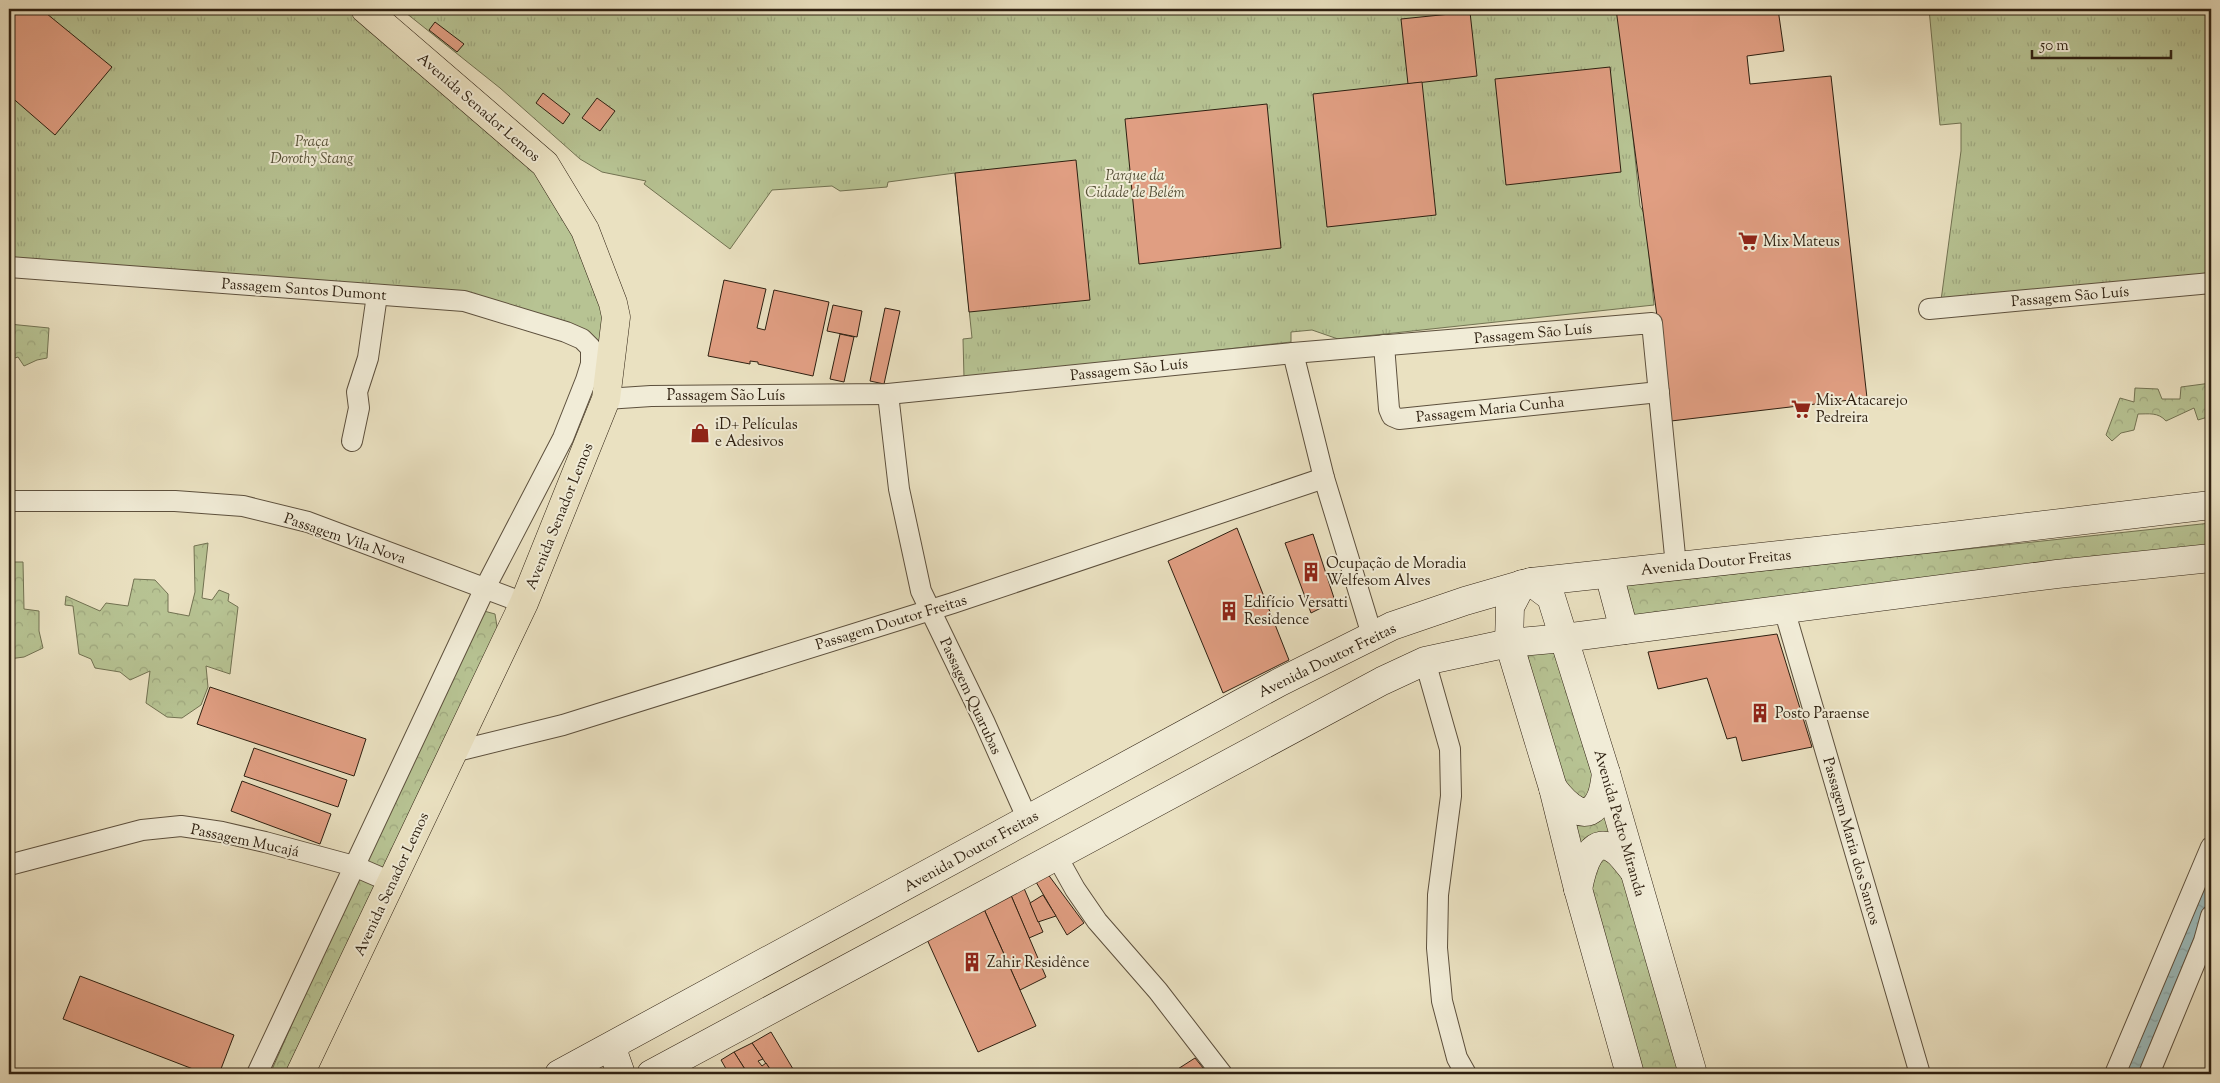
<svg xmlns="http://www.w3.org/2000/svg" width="2220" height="1083" viewBox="0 0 2220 1083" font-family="'Sorts Mill Goudy',serif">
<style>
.forest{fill:url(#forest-crowns);stroke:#727252}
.park{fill:url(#park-tufts);stroke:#727252}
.water{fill:url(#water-ripples);stroke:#6f7d78}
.building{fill:#e09e82;stroke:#2e2011}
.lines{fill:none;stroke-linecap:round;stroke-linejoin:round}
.street-casing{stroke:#5d503d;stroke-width:22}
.secondary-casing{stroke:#2e2011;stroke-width:29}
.primary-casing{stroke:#2e2011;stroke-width:29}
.street{stroke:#f1ecd7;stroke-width:20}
.secondary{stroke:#f1ecd7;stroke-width:28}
.primary{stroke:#eae1c1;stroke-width:28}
.labels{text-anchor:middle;stroke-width:4;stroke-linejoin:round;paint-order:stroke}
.street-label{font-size:15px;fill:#2e2011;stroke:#f1ecd7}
.park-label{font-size:15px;font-style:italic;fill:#575138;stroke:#f1ecd7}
.poi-label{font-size:15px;fill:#2e2011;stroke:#f1ecd7;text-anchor:start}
</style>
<defs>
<pattern id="forest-crowns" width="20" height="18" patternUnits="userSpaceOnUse" patternTransform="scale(1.25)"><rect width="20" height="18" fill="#b7c393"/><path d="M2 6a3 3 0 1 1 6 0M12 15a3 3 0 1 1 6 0" fill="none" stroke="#9ea77e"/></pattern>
<pattern id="park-tufts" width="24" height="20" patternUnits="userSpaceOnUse" patternTransform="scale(1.25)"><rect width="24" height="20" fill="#b7c393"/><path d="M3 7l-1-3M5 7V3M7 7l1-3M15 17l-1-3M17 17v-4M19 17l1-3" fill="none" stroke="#9ea77e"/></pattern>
<pattern id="water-ripples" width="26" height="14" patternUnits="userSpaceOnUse" patternTransform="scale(1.25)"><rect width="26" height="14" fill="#9bbbbc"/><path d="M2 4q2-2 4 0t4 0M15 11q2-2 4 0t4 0" fill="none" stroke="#86a0a1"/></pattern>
</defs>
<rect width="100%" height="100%" fill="#eae1c1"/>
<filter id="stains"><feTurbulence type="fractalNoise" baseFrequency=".004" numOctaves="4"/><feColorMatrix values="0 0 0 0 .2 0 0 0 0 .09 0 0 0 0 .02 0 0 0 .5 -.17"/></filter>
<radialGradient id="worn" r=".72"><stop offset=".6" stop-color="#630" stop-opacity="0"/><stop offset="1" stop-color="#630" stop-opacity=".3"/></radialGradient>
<!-- forest -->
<g class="forest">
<path d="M9 324 49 328 47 358 37 360 24 366 18 357 9 360Z"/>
<path d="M2211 383V416L2198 420 2194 408 2166 421C2158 412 2149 414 2138 414L2134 430 2121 433 2112 441 2106 435 2120 398 2134 402 2135 388 2158 389 2162 399H2180L2181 387Z"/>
<path d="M2211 523V553L1628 624 1621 586Z"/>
<path d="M208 543 202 598 212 600 219 590 229 594 228 601 238 607 230 674 206 666 208 687 201 705 182 718 167 717 146 703 150 671 130 680 120 672 95 668 91 659 79 654 73 606 65 605 66 596 100 611 106 603 128 606 134 579 155 580 168 594V612L189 616 195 592 194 546Z"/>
<path d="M12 562H23L24 609 39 611V631L43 648 24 657 9 659V597L13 595Z"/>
<path d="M484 611 495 614 499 639 294 1074H270L345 904Z"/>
<path d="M1556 649 1594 782 1590 792 1583 798 1557 781 1527 653Z"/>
<path d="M1607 796 1622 850 1579 861 1572 815Z"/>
<path d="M1596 856 1624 867 1682 1074H1640L1589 895Z"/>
</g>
<!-- park -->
<g class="park">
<path d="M9 9H364L521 141 585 230 613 353 464 301 9 267Z"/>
<path d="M401 9H1620L1640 206 1645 215 1654 305 1338 339 1312 330 1291 332V342L964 378 963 339 972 338 955 173 888 182 887 187 840 191 832 186 772 190 730 249 644 184 646 181 602 172 580 159 500 88Z"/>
<path d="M1929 9H2211V278L1940 308 1961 151V123L1940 125Z"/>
</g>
<!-- water -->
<path class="water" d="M2211 863V897L2138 1074H2123Z"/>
<!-- building -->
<g class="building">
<path d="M18 9H41L112 67 55 135 9 95V20Z"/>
<path d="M547 9H592L548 13Z"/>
<path d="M1616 9H1778L1784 51 1747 56 1750 84 1831 76 1867 398 1671 421Z"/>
<path d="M1470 12 1477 76 1408 84 1401 19Z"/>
<path d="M435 22 464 44 457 52 429 30Z"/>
<path d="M1610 67 1621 172 1506 185 1495 79Z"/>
<path d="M1422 82 1436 215 1327 227 1313 94Z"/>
<path d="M543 93 570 114 563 124 536 103Z"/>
<path d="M597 98 615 111 600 131 582 118Z"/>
<path d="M1267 104 1281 248 1139 264 1125 119Z"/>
<path d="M1076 160 1090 300 969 312 955 173Z"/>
<path d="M724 280 766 289 757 328 765 330 774 290 829 302 813 376 758 364V362L750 361V364L708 356Z"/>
<path d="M833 305 862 311 857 337 827 331Z"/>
<path d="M885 308 900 311 884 384 870 381Z"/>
<path d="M840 334 854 337 844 382 830 379Z"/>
<path d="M1237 528 1289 660 1223 693 1168 561Z"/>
<path d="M1313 534 1335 601 1311 613 1285 543Z"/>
<path d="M1777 634 1812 747 1742 761 1736 737 1727 739 1707 678 1658 689 1648 652Z"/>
<path d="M210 687 366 739 354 776 197 724Z"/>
<path d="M254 748 347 780 338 807 244 776Z"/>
<path d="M242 781 331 814 320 844 231 811Z"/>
<path d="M1047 873 1084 923 1067 935 1036 882Z"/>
<path d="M1023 886 1043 932 1029 938 1010 893Z"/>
<path d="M1010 893 1046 977 1020 990 983 907Z"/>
<path d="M1043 895 1056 916 1038 922 1030 903Z"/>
<path d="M983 907 1036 1026 978 1052 925 935Z"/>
<path d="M80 976 234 1035 219 1074H206L63 1019Z"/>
<path d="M771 1032 796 1074H773L752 1043Z"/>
<path d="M752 1043 763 1059 758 1061 762 1066 766 1063 770 1069 766 1072 767 1074H748L734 1052Z"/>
<path d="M734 1052 748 1074H729L721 1060Z"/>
<path d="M1195 1058 1208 1074H1170Z"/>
</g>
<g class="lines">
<defs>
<g id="street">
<path d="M9 267 464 301 566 332 582 339 591 348V364L586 380 563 438 485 588 257 1074"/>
<path d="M1929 309 2211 283"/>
<path d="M1384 345 1389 409 1392 416 1399 419 1659 392"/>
<path d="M1293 353 1324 478 1372 635"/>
<path d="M888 394 899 489 921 591 984 721 1028 820"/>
<path d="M606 399 651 396 888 394 1293 353 1652 323 1676 566"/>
<path d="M352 441 359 408 357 392 368 358 377 295"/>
<path d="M9 501H175L243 506 308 522 524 603"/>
<path d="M1784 609 1920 1074"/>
<path d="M1425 661 1450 749 1451 796 1438 895 1437 948 1442 1001 1457 1058 1466 1074"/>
<path d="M453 752 563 725 953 603 1324 478"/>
<path d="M1056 855 1075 889 1097 921 1158 991 1222 1074"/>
<path d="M9 865 142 830 181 826 222 832 265 842 354 866 391 882"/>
<path d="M2115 1074 2211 847"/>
<path d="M2149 1074 2204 941 2211 916"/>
</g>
<g id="secondary">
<path d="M1609 574 1624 630"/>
<path d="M1531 582 1551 597 1606 773 1693 1074"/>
<path d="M1522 584 1510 607 1509 643 1553 788 1578 889 1630 1074"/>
<path d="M1553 788C1565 804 1588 828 1601 797 1604 790 1605 781 1606 773"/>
<path d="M1578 889C1582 869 1591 829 1619 853 1624 858 1629 865 1634 871"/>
<path d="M616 1044 614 1054 621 1074"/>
<path d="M559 1074 1280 682 1392 626 1465 601 1531 582 1935 538 2211 505"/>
<path d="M651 1074 1382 681 1425 661 1509 643 1564 638 2057 574 2211 558"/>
</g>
<path id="primary" d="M300 1074 524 603 606 399 616 317 613 303 585 230 545 164 365 9"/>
</defs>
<!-- street casing -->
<use href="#street" class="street-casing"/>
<!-- secondary casing -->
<use href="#secondary" class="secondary-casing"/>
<!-- primary casing -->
<use href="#primary" class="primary-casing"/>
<!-- street -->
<use href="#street" class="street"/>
<!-- secondary -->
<use href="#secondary" class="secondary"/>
<!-- primary -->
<use href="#primary" class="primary"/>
</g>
<!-- icons -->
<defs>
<symbol id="supermarket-bare" viewBox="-9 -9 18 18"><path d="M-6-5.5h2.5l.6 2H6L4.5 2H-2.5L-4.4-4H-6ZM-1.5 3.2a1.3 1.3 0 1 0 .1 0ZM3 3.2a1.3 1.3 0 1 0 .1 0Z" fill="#8f2418" stroke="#f1ecd7" stroke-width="2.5" paint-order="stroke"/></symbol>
<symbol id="shop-bare" viewBox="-9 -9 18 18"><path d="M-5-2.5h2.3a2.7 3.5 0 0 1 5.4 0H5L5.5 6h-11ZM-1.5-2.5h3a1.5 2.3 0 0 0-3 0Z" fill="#8f2418" stroke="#f1ecd7" stroke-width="2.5" paint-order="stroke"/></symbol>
<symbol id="building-bare" viewBox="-9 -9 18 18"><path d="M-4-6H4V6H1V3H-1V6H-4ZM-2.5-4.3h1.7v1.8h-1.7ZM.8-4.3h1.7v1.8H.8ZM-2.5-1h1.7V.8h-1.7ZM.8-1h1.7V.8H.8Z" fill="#8f2418" stroke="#f1ecd7" stroke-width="2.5" paint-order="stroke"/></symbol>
</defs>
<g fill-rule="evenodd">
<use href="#supermarket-bare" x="1734" y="227" width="28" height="28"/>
<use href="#supermarket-bare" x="1787" y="395" width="28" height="28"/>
<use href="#shop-bare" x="686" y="419" width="28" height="28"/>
<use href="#building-bare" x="1297" y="558" width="28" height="28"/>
<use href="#building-bare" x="1215" y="597" width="28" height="28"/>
<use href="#building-bare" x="1746" y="699" width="28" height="28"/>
<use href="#building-bare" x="958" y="948" width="28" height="28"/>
</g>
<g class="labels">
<!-- street labels -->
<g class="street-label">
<text transform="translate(479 107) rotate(41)" y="5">Avenida Senador Lemos</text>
<text transform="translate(304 289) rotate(4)" y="5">Passagem Santos Dumont</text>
<text transform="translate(2070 296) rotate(-5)" y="5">Passagem São Luís</text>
<text transform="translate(1533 333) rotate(-5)" y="5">Passagem São Luís</text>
<text transform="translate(1129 369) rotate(-6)" y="5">Passagem São Luís</text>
<text x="726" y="400">Passagem São Luís</text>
<text transform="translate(1490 409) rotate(-6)" y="5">Passagem Maria Cunha</text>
<text transform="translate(559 516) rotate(-68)" y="5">Avenida Senador Lemos</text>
<text transform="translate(345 538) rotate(19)" y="5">Passagem Vila Nova</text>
<text transform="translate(1716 562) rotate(-6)" y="5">Avenida Doutor Freitas</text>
<text transform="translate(891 622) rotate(-17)" y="5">Passagem Doutor Freitas</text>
<text transform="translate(1327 660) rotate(-26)" y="5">Avenida Doutor Freitas</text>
<text transform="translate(971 696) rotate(65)" y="5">Passagem Quarubas</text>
<text transform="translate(1620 823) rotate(74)" y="5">Avenida Pedro Miranda</text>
<text transform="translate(245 840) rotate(12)" y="5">Passagem Mucajá</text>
<text transform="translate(1852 841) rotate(74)" y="5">Passagem Maria dos Santos</text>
<text transform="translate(971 851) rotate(-29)" y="5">Avenida Doutor Freitas</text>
<text transform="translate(391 884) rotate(-65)" y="5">Avenida Senador Lemos</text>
</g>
<!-- park labels -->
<g class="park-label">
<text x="312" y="146">Praça<tspan x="312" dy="17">Dorothy Stang</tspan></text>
<text x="1135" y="180">Parque da<tspan x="1135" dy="17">Cidade de Belém</tspan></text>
</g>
<!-- poi labels -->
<g class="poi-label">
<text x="1763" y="246">Mix Mateus</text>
<text x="1816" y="405">Mix Atacarejo<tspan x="1816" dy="17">Pedreira</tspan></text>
<text x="715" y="429">iD+ Películas<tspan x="715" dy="17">e Adesivos</tspan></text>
<text x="1326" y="568">Ocupação de Moradia<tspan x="1326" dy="17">Welfesom Alves</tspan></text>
<text x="1244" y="607">Edifício Versatti<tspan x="1244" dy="17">Residence</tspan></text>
<text x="1775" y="718">Posto Paraense</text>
<text x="987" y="967">Zahir Residênce</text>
</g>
</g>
<!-- margin -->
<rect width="2220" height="1083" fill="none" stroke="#eae1c1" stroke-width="30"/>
<rect x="10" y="10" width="2200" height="1063" fill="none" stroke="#2e2011" stroke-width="2.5"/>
<rect x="15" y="15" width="2190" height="1053" fill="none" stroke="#2e2011"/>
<!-- scale -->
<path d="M2032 50v8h139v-8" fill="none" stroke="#2e2011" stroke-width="2.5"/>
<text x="2040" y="50" font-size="15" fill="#2e2011" stroke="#f1ecd7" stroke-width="4" paint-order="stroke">50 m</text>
<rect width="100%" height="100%" filter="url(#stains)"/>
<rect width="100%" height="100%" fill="url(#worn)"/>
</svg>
